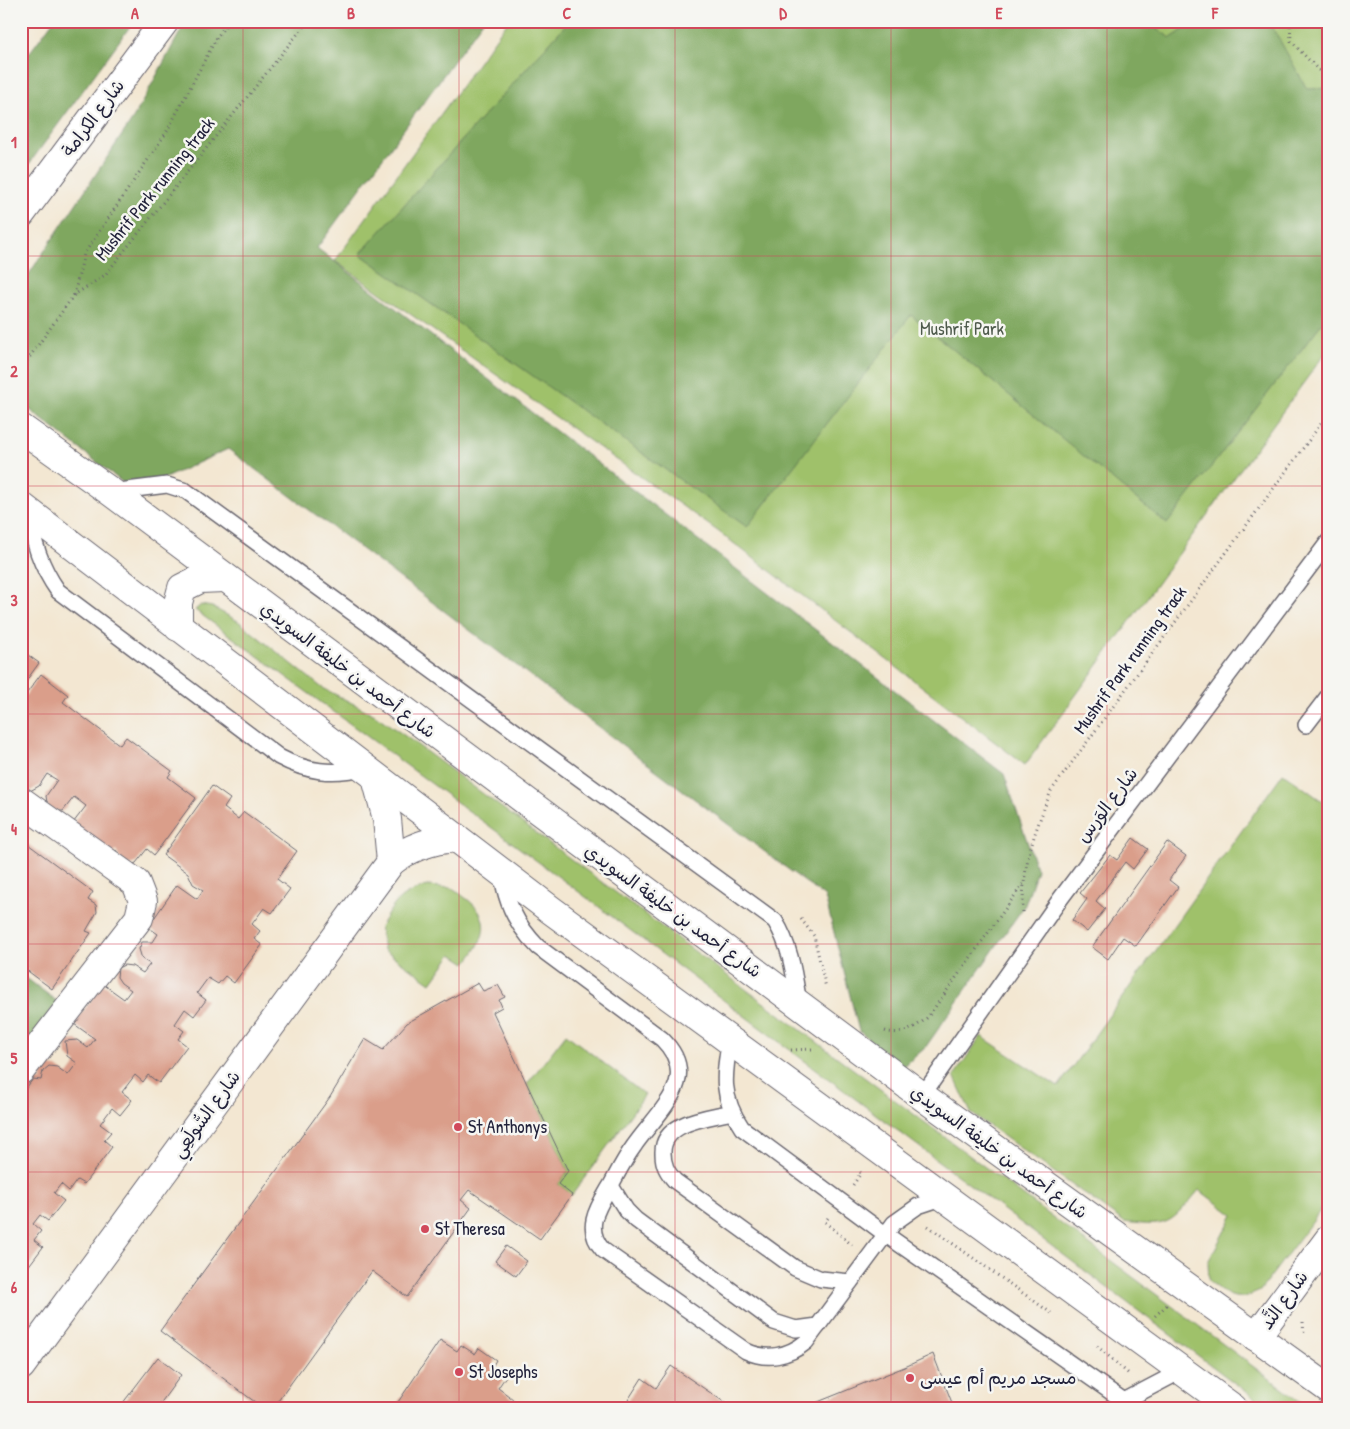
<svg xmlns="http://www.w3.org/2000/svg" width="1350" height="1429" viewBox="0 0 1350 1429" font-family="'Patrick Hand','Playpen Sans Arabic',sans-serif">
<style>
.green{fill:#9fc16b;stroke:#607253}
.forest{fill:#7fa75f;stroke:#50644d}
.building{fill:#da9e8a}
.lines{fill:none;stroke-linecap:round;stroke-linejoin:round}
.lane-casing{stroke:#6b6770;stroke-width:18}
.street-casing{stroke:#6b6770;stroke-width:30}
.secondary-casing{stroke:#6b6770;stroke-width:30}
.path{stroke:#6b6770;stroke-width:3;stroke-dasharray:1 4;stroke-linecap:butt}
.lane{stroke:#fff;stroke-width:15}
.street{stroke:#fff;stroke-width:28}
.secondary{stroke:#fff;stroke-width:28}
.grid{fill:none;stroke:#d1495b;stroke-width:1;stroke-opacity:0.55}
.poi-dot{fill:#d1495b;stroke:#f6f6f2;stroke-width:2}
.labels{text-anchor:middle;stroke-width:5;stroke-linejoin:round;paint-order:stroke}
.street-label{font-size:18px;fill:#22223b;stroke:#f6f6f2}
.park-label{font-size:18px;fill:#4e5a4c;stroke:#f6f6f2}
.poi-label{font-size:18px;fill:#22223b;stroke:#f6f6f2;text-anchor:start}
.neatline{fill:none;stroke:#d1495b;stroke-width:2}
.grid-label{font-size:16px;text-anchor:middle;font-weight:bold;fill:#d1495b}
</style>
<rect width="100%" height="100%" fill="#f6f6f2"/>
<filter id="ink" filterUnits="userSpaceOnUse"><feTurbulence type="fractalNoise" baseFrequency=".02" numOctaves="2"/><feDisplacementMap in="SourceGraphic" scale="10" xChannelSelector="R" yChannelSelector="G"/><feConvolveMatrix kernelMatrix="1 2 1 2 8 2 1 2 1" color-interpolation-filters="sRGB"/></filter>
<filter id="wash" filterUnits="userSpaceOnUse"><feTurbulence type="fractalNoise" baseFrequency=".0096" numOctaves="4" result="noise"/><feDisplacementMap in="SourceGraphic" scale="20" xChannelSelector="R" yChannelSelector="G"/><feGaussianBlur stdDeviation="1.12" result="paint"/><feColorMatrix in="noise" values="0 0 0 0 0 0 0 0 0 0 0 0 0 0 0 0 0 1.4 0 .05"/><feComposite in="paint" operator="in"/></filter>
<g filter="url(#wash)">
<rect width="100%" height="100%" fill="#f3e7d2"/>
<!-- green -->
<g class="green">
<path d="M508 21H1329V348L1025 765 719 532 335 261Z"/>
<path d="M201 605 212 607 238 621 321 687 375 715 408 738 1309 1408H1268L571 886 195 610Z"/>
<path d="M1283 773 1329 806V1199L1260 1291C1235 1303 1230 1297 1209 1281L1208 1262 1233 1215 1199 1190C1170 1224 1170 1228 1124 1222L971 1113 954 1076 981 1036 1058 1087Z"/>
<path d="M427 886C435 887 443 887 451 888 456 889 462 896 467 899 494 920 484 941 466 963L452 954 431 983 384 950 380 927C395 902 398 895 427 886Z"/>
<path d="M566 1034 645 1095 572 1195 558 1184 568 1171 527 1084Z"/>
</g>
<!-- forest -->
<g class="forest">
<path d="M53 21H134L21 175V64Z"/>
<path d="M186 21H483L317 248 1004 774 1037 870 1025 905 925 1048 903 1067 859 1031 825 897 228 449 135 492 21 403V286L134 117Z"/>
<path d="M569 21H1144L1171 38 1197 21H1269L1307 89 1329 88V314L1167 524 911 315 747 527 360 254Z"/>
<path d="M21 974 58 1002 21 1051Z"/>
</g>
<g id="blocks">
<!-- building -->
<g class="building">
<path d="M21 650 39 663 21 688Z"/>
<path d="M41 674 68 695 63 702 120 745 126 737 172 771 168 777 196 798 154 855 147 849 136 863 127 867 120 860 116 850 111 858 70 827 86 806 74 797 63 811H55L48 808 46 796 57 780 47 774 39 786 30 791 21 792V701Z"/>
<path d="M212 786 230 799 224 808 238 819 244 812 297 851 277 879 290 889 272 913 264 908 252 924 260 931 254 939 262 945 234 983 225 976 218 984 208 978 197 993 206 1000 194 1016 185 1009 175 1024 184 1031 178 1039 187 1046 159 1083 148 1075 143 1082 135 1075 122 1092 132 1100 120 1115 112 1108 100 1124 111 1132 104 1140 112 1147 84 1184 77 1180 69 1191 61 1184 54 1193 64 1201 48 1221 40 1215 33 1224 41 1231 34 1240 43 1247 21 1276V1095L33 1079 41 1080 43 1071 49 1066 57 1067 68 1075 77 1063 67 1056 65 1041 77 1040 88 1048 95 1039 74 1024 103 984 124 999 131 990 121 983 117 977 118 968 124 965 132 966 143 973 150 964 142 959 139 949 142 942H153L158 934 148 927 177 885 197 899 203 890 193 884 188 873 163 855Z"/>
<path d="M1133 838 1148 849 1133 869 1125 862 1096 901 1105 909 1087 932 1072 920 1087 899 1080 893 1110 855 1117 860Z"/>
<path d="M21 839 93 892 88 900 96 905 97 912 86 931 91 933 52 989 21 966Z"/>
<path d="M1167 842 1186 856 1169 880 1178 887 1136 946 1123 937 1108 959 1092 947Z"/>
<path d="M478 983 483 991 498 985 505 997 499 1000 502 1007 493 1012 568 1171 558 1184 572 1195 540 1239 469 1190 461 1200 471 1208 407 1297 372 1271 273 1408H263L160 1331 330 1097 365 1039 383 1050 407 1023Z"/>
<path d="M506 1246 527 1261 516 1276 495 1261Z"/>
<path d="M440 1340 457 1351 461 1345 475 1354 479 1348 496 1360 492 1367 506 1376 498 1388 517 1402 513 1408H394Z"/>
<path d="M933 1354 954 1408H803L907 1366Z"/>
<path d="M158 1357 181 1375 157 1408H119Z"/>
<path d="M671 1366 727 1404 725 1408H623L642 1378 656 1388Z"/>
</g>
</g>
</g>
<g filter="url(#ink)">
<use href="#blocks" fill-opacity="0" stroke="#6b6770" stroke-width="1"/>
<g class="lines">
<defs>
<g id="lane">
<path d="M111 492 167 485 186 491 775 921C791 947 794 974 799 1004"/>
<path d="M30 512C32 542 41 567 58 591L279 757C307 772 332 775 362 768"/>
<path d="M1306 725 1329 695"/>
<path d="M502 873C505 902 517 926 538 947L662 1039C674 1051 682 1066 677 1083 671 1104 646 1128 634 1146 625 1158 618 1172 611 1185 598 1207 583 1228 603 1250L746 1351C767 1361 789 1356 806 1342L894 1223 918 1206 945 1197"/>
<path d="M730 1039C724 1075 720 1096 742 1128L885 1234 1124 1401"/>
<path d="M922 1096 1061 898 1329 541"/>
<path d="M732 1112C709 1118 662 1121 663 1153 663 1165 667 1172 675 1181L795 1268 821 1279 850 1282"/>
<path d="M611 1186 626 1210 636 1220 774 1322 796 1329 818 1326"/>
<path d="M1124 1401 1183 1370"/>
</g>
<g id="street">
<path d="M376 778 387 819 391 862"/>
<path d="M21 801 136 883 143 901 139 918 21 1070"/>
<path d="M1256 1337 1329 1239"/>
<path d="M21 1366 391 862C410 847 431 840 455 838"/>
</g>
<g id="secondary">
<path d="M21 214 165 21"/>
<path d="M21 428 111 492 922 1096 1329 1389"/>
<path d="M21 506 551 910 1233 1408"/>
<path d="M178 627V603L182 588 200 579 224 578"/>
</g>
</defs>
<!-- lane casing -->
<use href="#lane" class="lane-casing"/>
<!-- street casing -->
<use href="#street" class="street-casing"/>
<!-- secondary casing -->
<use href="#secondary" class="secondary-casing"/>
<!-- path -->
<g class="path">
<path d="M1290 21 1291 41 1325 77 1329 76"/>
<path d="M74 295 84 254 166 133 217 37 229 21"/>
<path d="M21 369 74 295 105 275 308 21"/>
<path d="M1023 912C1022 864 1034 834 1051 791L1329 413"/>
<path d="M801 919 814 936 826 988"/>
<path d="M885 1031C902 1036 915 1028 928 1017L1023 884"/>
<path d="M791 1050 812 1049"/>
<path d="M853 1185 861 1173 860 1172"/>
<path d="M828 1218 825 1222 852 1245"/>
<path d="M928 1226 1051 1313"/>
<path d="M1155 1316 1167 1305"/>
<path d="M1303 1322 1304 1336"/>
<path d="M1097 1346 1130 1375"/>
</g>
<!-- lane -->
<use href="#lane" class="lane"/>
<!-- street -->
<use href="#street" class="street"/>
<!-- secondary -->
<use href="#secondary" class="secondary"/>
</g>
</g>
<!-- grid -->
<path class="grid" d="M243 21V1408M459 21V1408M675 21V1408M891 21V1408M1107 21V1408M21 256H1329M21 486H1329M21 714H1329M21 944H1329M21 1172H1329"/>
<!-- markers -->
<g class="poi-dot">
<circle cx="458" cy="1127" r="5"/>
<circle cx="425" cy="1229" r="5"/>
<circle cx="459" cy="1372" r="5"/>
<circle cx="910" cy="1378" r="5"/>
</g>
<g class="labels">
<!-- street labels -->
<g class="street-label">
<text transform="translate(93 118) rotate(-53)" y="6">شارع الكرامة</text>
<text transform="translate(155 189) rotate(-51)" y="6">Mushrif Park running track</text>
<text transform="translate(1130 660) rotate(-54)" y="6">Mushrif Park running track</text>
<text transform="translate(348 670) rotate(37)" y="6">شارع أحمد بن خليفة السويدي</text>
<text transform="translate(1107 805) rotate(-53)" y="6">شارع الوَرس</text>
<text transform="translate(673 911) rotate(36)" y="6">شارع أحمد بن خليفة السويدي</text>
<text transform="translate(206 1114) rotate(-54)" y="6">شارع السُّولَعِي</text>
<text transform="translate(999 1152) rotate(36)" y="6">شارع أحمد بن خليفة السويدي</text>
<text transform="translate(1284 1300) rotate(-54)" y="6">شارع النَّد</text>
</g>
<!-- park labels -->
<g class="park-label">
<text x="962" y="335">Mushrif Park</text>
</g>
<!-- poi labels -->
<g class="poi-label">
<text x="468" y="1133">St Anthonys</text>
<text x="435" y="1235">St Theresa</text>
<text x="469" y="1378">St Josephs</text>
<text x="920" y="1384">مسجد مريم أم عيسى</text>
</g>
</g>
<!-- margin -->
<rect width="1350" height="1429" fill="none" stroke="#f6f6f2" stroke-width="55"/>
<rect x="28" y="28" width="1294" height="1374" class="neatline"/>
<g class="grid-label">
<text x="135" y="19">A</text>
<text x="351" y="19">B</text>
<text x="567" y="19">C</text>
<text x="783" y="19">D</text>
<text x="999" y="19">E</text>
<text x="1215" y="19">F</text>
<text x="14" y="148">1</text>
<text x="14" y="377">2</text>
<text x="14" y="606">3</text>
<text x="14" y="835">4</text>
<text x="14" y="1064">5</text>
<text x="14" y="1293">6</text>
</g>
</svg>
